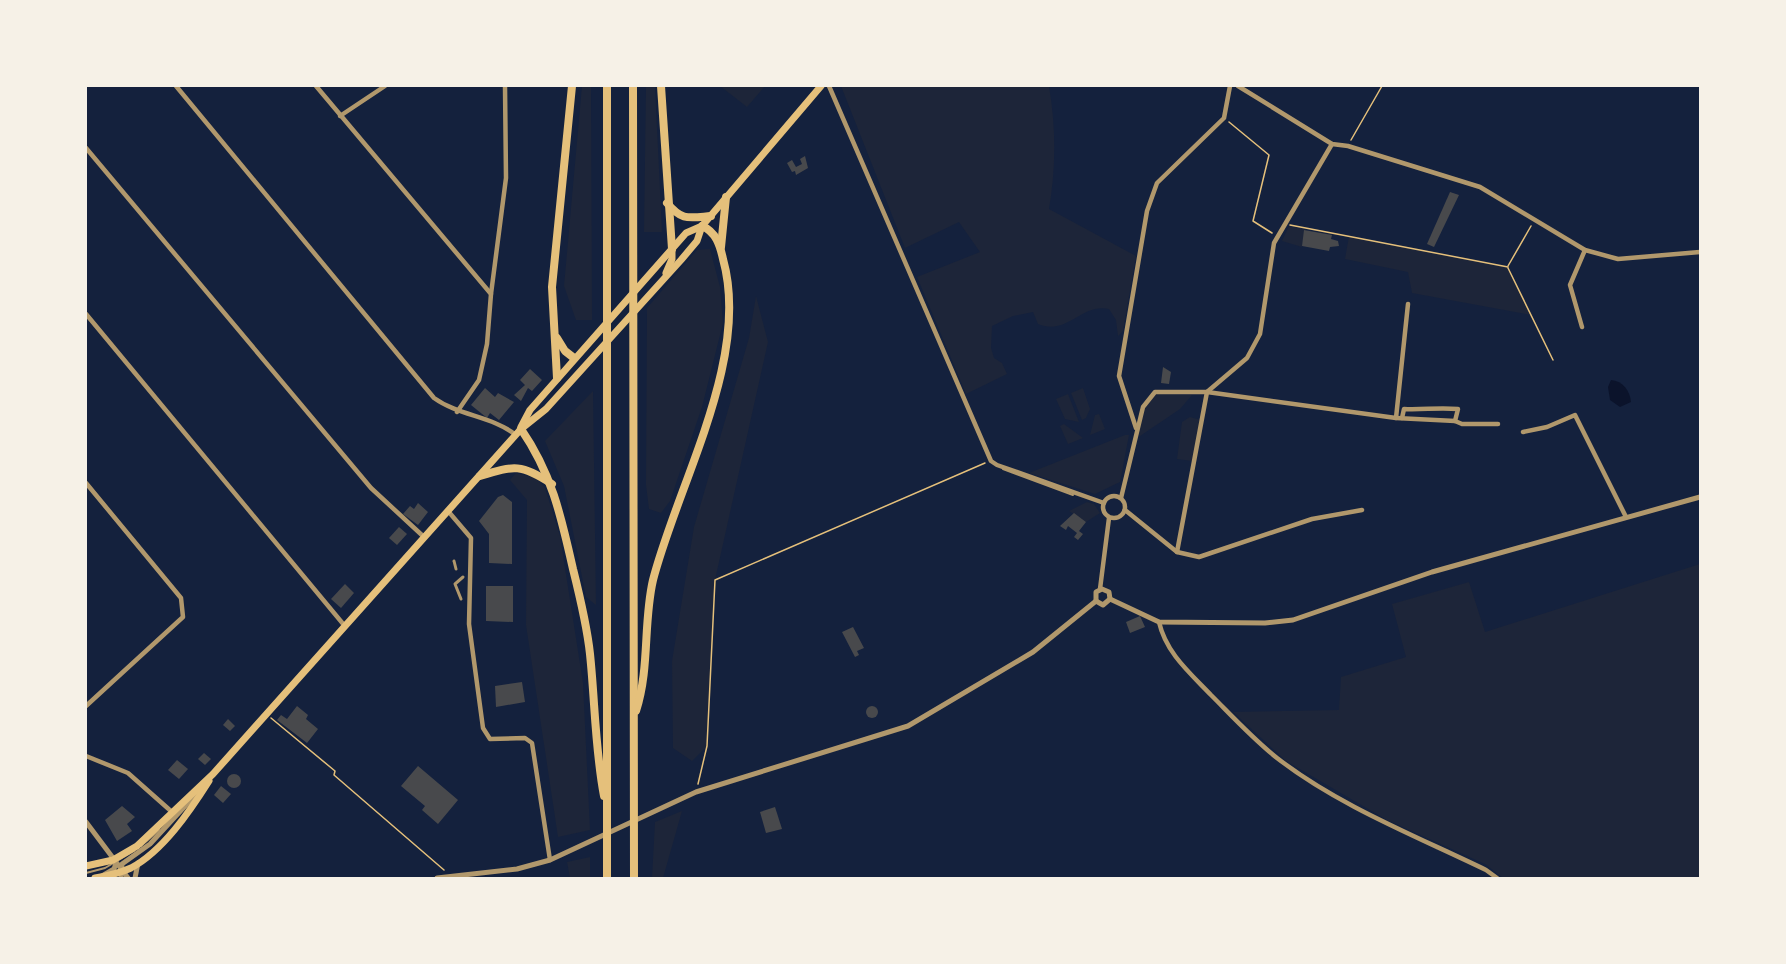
<svg xmlns="http://www.w3.org/2000/svg" width="1786" height="964" viewBox="0 0 1786 964" font-family="'Sofia Sans Condensed',sans-serif">
<style>
.green{fill:#1d2539}
.water{fill:#0b132b}
.building{fill:#48494c}
.lines{fill:none;stroke-linecap:round;stroke-linejoin:round}
.path{stroke:#e5c07b;stroke-width:1.5}
.service{stroke:#b1986c;stroke-width:2}
.pedestrian{stroke:#b1986c;stroke-width:3}
.minor{stroke:#b1986c;stroke-width:4.5}
.tertiary{stroke:#b1986c;stroke-width:5}
.primary{stroke:#e5c07b;stroke-width:7}
.motorway{stroke:#e5c07b;stroke-width:8}
</style>
<rect width="100%" height="100%" fill="#14213d"/>
<!-- green -->
<g class="green">
<path d="M582 86H591L592 320H576L564 286Z"/>
<path d="M646 86H655L662 232H644Z"/>
<path d="M720 86H765L747 107Z"/>
<path d="M841 86H1049C1056 127 1056 168 1049 209L1136 256 1123 331 1118 336 1116 320 1109 309C1081 303 1068 336 1038 324L1033 312 1013 316 992 326 991 348 994 358 1002 363 1007 374 966 394 917 277 980 252 959 222 905 248Z"/>
<path d="M1289 226 1305 229 1302 247 1282 241Z"/>
<path d="M1349 236 1508 267 1531 315 1412 293 1408 272 1345 259Z"/>
<path d="M710 249 720 287 723 323 702 407 670 501 661 513 649 509 646 485 647 308 697 250Z"/>
<path d="M756 296 768 342 715 580 707 746 692 761 673 748 672 661 694 527 749 338Z"/>
<path d="M1083 388 1090 409 1086 418 1082 420 1071 393Z"/>
<path d="M593 391 596 605 586 597 564 486 545 441Z"/>
<path d="M1068 394 1079 422 1065 419 1056 399Z"/>
<path d="M1156 394 1192 395 1180 409 1140 436 1137 433 1144 409Z"/>
<path d="M1099 414 1105 429 1090 435 1095 415Z"/>
<path d="M1190 417 1201 420 1192 461 1177 459 1182 422Z"/>
<path d="M1064 424 1083 438 1068 444 1060 426Z"/>
<path d="M1125 435H1129L1120 482 1095 494 1029 473Z"/>
<path d="M516 473 536 478 545 488 560 536 583 683 590 830 558 837 526 625 527 500 510 480Z"/>
<path d="M1087 502 1094 504 1100 513 1086 522 1069 511Z"/>
<path d="M1700 564V878H1503L1485 864 1387 820 1286 761 1233 712 1339 710 1341 677 1406 657 1392 604 1469 582 1485 632Z"/>
<path d="M682 811 663 878H652L655 822Z"/>
<path d="M590 857V878H570L567 862Z"/>
</g>
<!-- water -->
<path class="water" d="M1611 380C1623 381 1630 391 1631 402L1620 407 1610 400 1608 387Z"/>
<!-- building -->
<g class="building">
<path d="M805 156 808 168 796 175 795 171 792 172 787 163 792 160 796 167 802 164 800 159Z"/>
<path d="M1450 192 1459 195 1434 247 1427 244Z"/>
<path d="M1304 230 1332 235 1331 239 1338 241 1339 246 1330 247 1329 251 1302 246Z"/>
<path d="M1163 367 1171 372 1169 384 1161 383Z"/>
<path d="M530 369 542 380 532 391 528 388 521 401 514 395 525 385 520 380Z"/>
<path d="M485 388 495 397 498 393 514 402 499 420 490 413 487 418 471 405Z"/>
<path d="M503 495 512 502V564L489 563V534L479 521 498 497Z"/>
<path d="M418 503 428 512 418 525 403 514 410 506 414 509Z"/>
<path d="M1074 513 1086 522 1079 531 1083 534 1078 540 1074 537 1077 533 1068 526 1066 530 1060 526Z"/>
<path d="M399 527 407 534 397 545 389 538Z"/>
<path d="M345 584 354 593 341 608 331 599Z"/>
<path d="M486 586H513V622L486 621Z"/>
<path d="M1140 616 1145 627 1130 633 1126 622Z"/>
<path d="M853 627 864 648 857 651 859 655 855 657 842 632Z"/>
<path d="M522 682 525 702 496 707 495 686Z"/>
<circle cx="872" cy="712" r="6"/>
<path d="M297 706 308 715 306 719 318 729 307 743 277 720 281 715 287 719Z"/>
<path d="M228 719 235 726 230 731 223 725Z"/>
<path d="M204 753 211 759 205 765 198 759Z"/>
<path d="M177 760 188 769 179 779 168 770Z"/>
<path d="M418 766 458 800 438 824 422 810 425 806 401 786Z"/>
<circle cx="234" cy="781" r="7"/>
<path d="M221 786 231 794 223 803 214 795Z"/>
<path d="M122 806 135 817 127 824 132 831 117 841 105 820Z"/>
<path d="M775 807 782 829 766 833 760 812Z"/>
</g>
<g class="lines">
<!-- path -->
<g class="path">
<path d="M1229 122 1269 155 1253 221 1272 233"/>
<path d="M1351 140 1382 86"/>
<path d="M1290 225 1508 267"/>
<path d="M1508 266 1531 226"/>
<path d="M1508 268 1553 360"/>
<path d="M271 718 335 771 334 775 444 870"/>
<path d="M698 784 707 746 715 580 985 463"/>
</g>
<!-- service -->
<g class="service">
<path d="M1003 469 1073 495"/>
<path d="M141 846 159 830"/>
<path d="M86 873 105 868 134 851"/>
</g>
<!-- pedestrian -->
<g class="pedestrian">
<path d="M454 561 456 569"/>
<path d="M461 599 455 584 463 577"/>
</g>
<!-- minor -->
<g class="minor">
<path d="M176 86 434 398C459 416 492 416 516 435"/>
<path d="M316 86 491 294 487 344 479 380 457 412"/>
<path d="M829 86 991 461 997 465 1104 503"/>
<path d="M1238 86 1332 144 1348 146 1480 187 1585 250 1618 259 1700 252"/>
<path d="M340 116 385 86"/>
<path d="M86 148 371 488 424 537"/>
<path d="M491 294 506 178 505 86"/>
<path d="M86 314 344 625"/>
<path d="M1582 327 1570 285 1585 250"/>
<path d="M1207 392 1247 358 1260 334 1274 243 1332 144"/>
<path d="M1396 418 1455 421 1462 424H1498"/>
<path d="M1402 418 1404 409C1424 410 1438 407 1458 409L1455 421"/>
<path d="M1136 428 1119 376 1147 211 1157 183 1224 118 1230 86"/>
<path d="M1523 432 1547 427 1575 415 1626 517"/>
<path d="M86 483 181 598 183 617 86 706"/>
<circle cx="1114" cy="507" r="11"/>
<path d="M1121 498 1143 407 1155 392H1207L1396 418 1408 304"/>
<path d="M1125 510 1177 552 1199 557 1312 519 1362 510"/>
<path d="M448 511 471 538 469 624 483 728 490 739 525 738 532 743 550 860"/>
<path d="M1177 552 1207 392"/>
<path d="M1100 589 1109 518"/>
<path d="M1159 622C1166 653 1190 673 1211 695 1232 716 1253 739 1277 758 1339 806 1416 836 1486 870L1497 878"/>
<path d="M86 756 128 773 172 812"/>
</g>
<!-- tertiary -->
<g class="tertiary">
<path d="M1110 599 1159 622 1265 623 1293 620 1432 572 1700 497"/>
<path d="M1096 601V592L1102 589 1109 592 1110 599"/>
<path d="M1096 601 1103 605 1110 599"/>
<path d="M86 822 128 878"/>
<path d="M102 876 114 869 116 863"/>
<path d="M121 878 122 864 150 844 197 793"/>
<path d="M135 878 138 863"/>
<path d="M437 878 517 869 550 860 696 792 908 726 1033 652 1096 601"/>
</g>
<!-- primary -->
<g class="primary">
<path d="M666 273 672 259V249"/>
<path d="M521 427 530 410 686 233 702 226"/>
<path d="M86 866 113 860 137 846 213 774 521 429 546 409 681 260 697 241 702 226 821 86"/>
<path d="M95 878C107 876 120 873 131 868 163 851 190 811 209 781"/>
</g>
<!-- motorway -->
<g class="motorway">
<path d="M633 86 634 878"/>
<path d="M661 86 672 249"/>
<path d="M667 203C682 221 688 218 711 216"/>
<path d="M721 247 726 197"/>
<path d="M557 338 565 351 574 358"/>
<path d="M557 378 552 287 572 86"/>
<path d="M521 429C552 474 561 516 573 569 580 597 587 626 590 654 595 702 595 749 604 796"/>
<path d="M480 476C515 465 521 464 552 484"/>
<path d="M636 711C650 668 643 623 653 580 678 483 751 359 723 259 720 245 716 232 702 226"/>
<path d="M607 878V86"/>
</g>
</g>
<!-- border -->
<rect width="1786" height="964" fill="none" stroke="#f6f1e7" stroke-width="174"/>
</svg>
